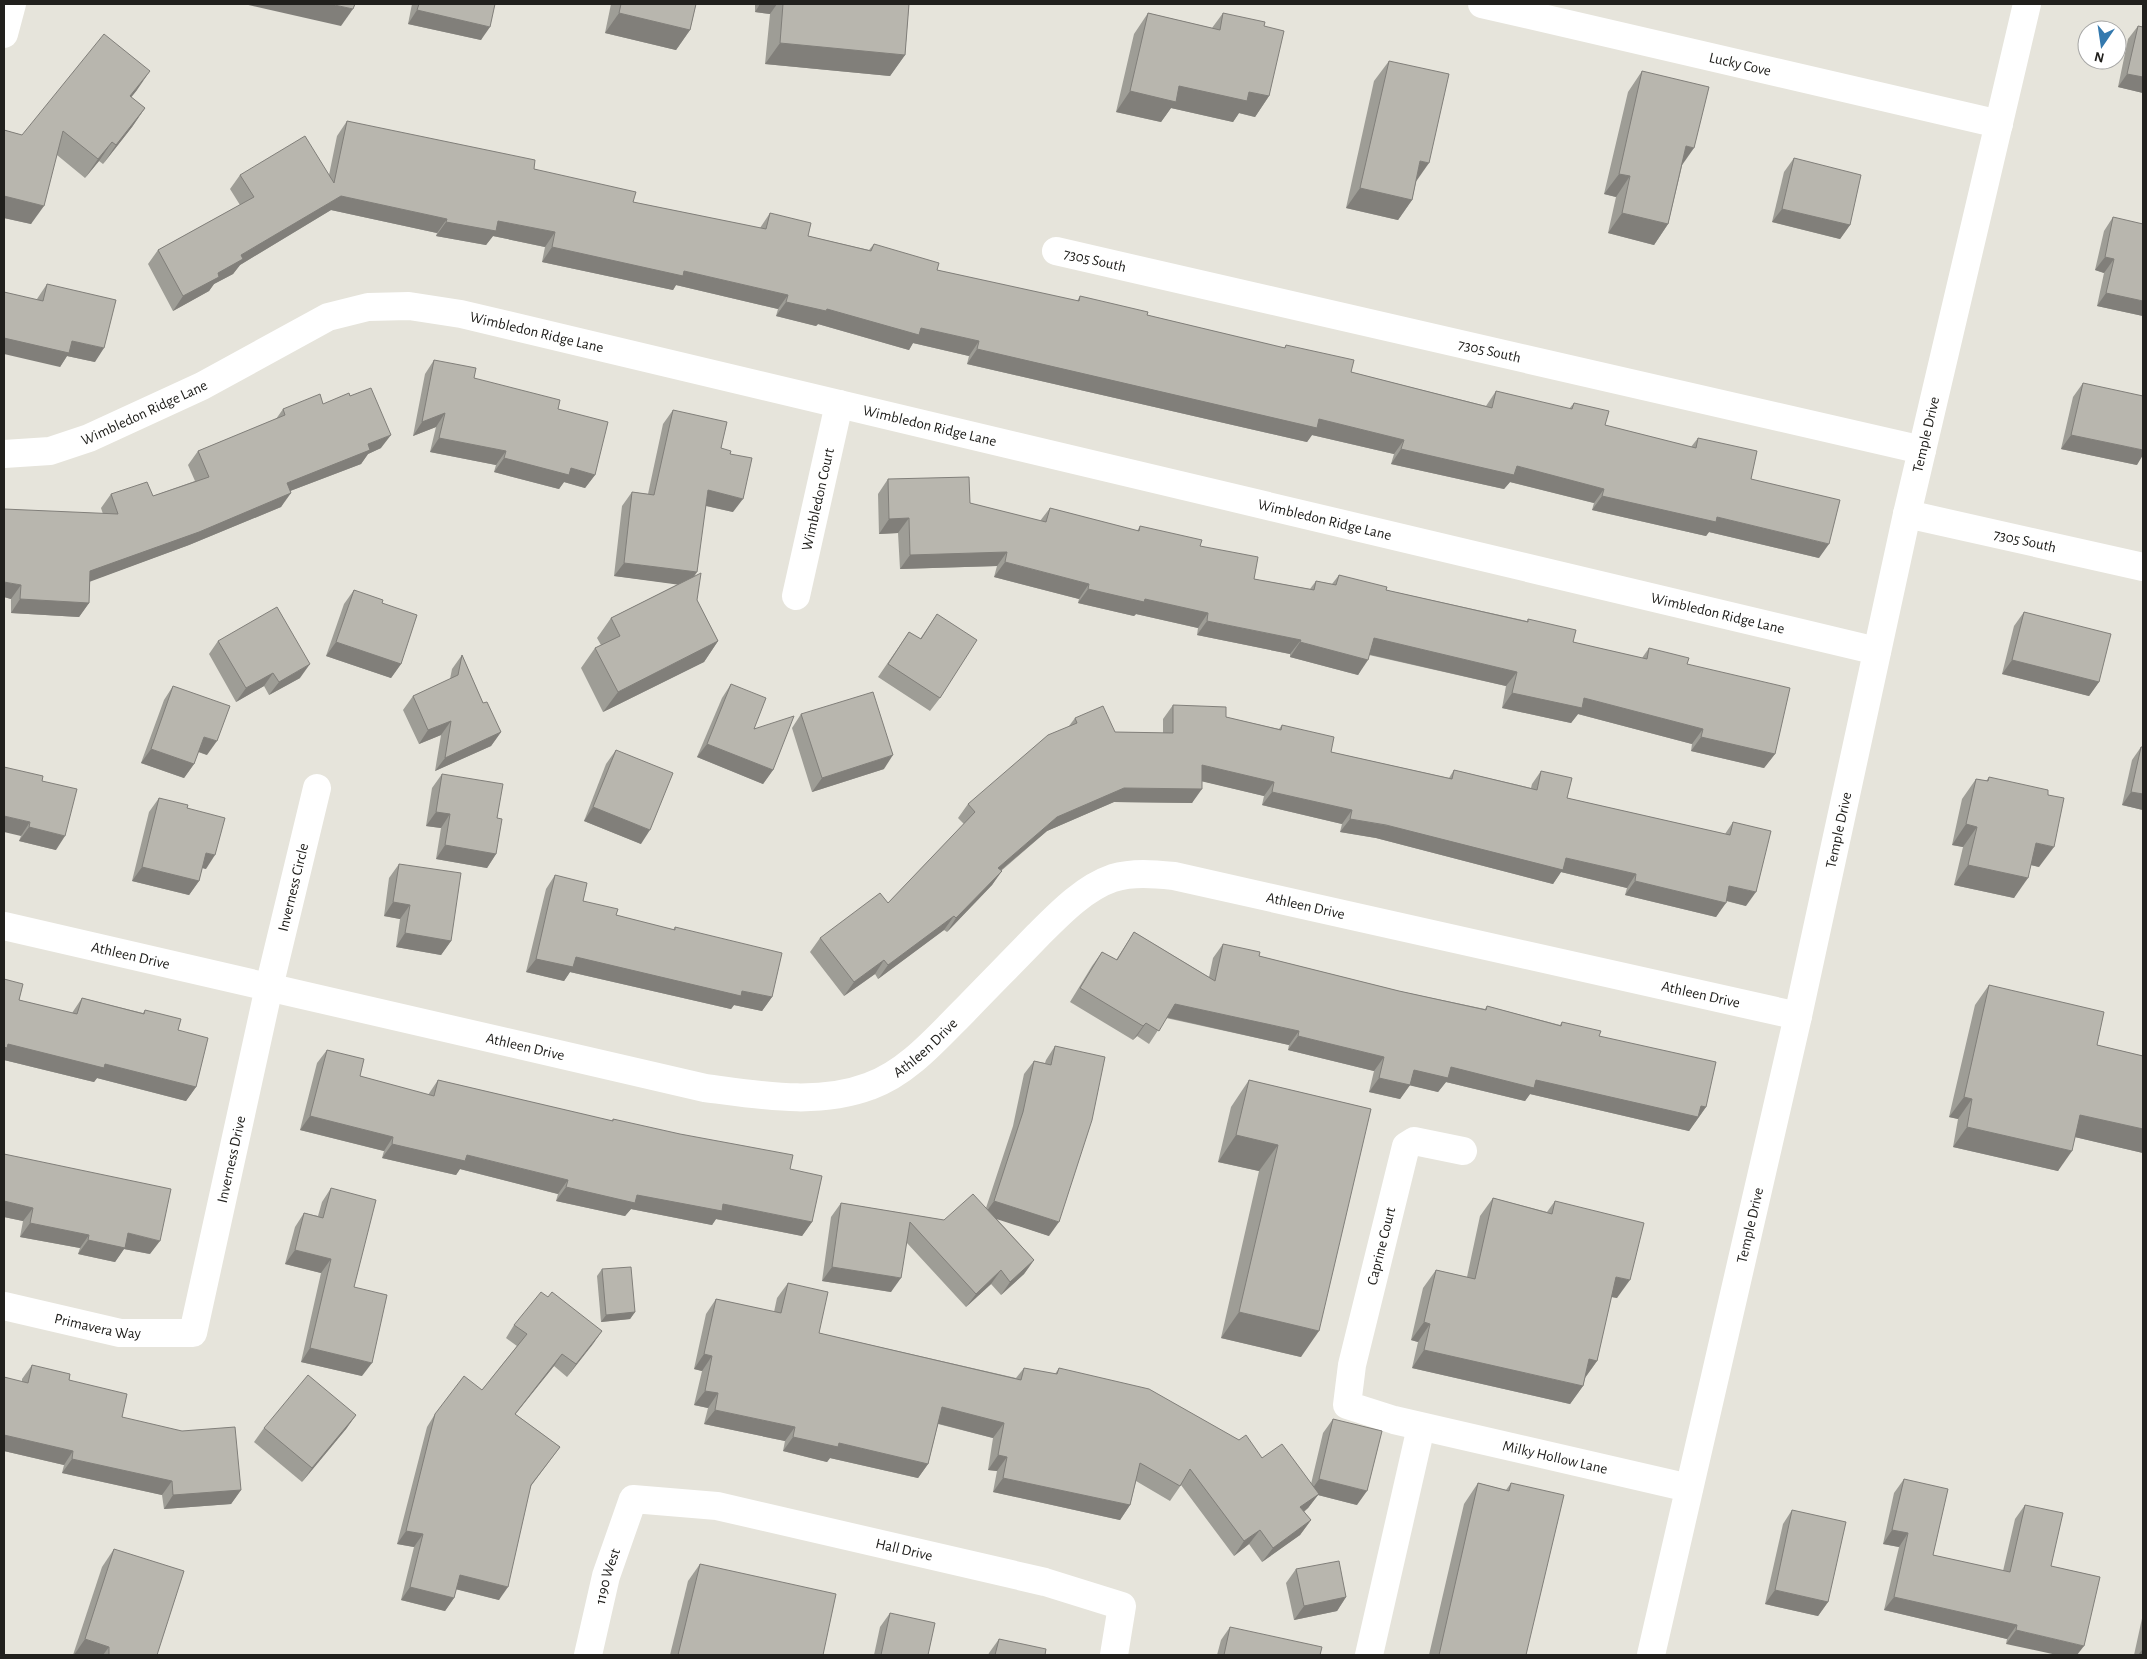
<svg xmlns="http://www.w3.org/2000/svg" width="2147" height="1659" viewBox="0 0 2147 1659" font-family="'Alegreya Sans',sans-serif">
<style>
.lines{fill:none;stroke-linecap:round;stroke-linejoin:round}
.minor{stroke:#fff;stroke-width:28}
.wall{fill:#9e9d96}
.shaded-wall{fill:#817f7a}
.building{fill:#b8b6ae;stroke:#817f7a}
.labels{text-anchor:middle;stroke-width:4;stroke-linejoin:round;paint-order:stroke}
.street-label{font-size:15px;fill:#21201d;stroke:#fff}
</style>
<rect width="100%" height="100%" fill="#e6e4db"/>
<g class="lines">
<!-- minor -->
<g class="minor">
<path id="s1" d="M1482 4 1999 124"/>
<path d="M4 34 12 4"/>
<path id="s2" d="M1056 251 1922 450"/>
<path id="s3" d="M4 454 50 451 89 438 202 386 328 317 368 307 409 306 461 314 1877 651"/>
<path id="s4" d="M1907 514 2143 567"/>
<path id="s5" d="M796 596 839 404"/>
<path id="s6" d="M4 926 705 1088C760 1095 817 1106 870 1086 907 1073 937 1038 964 1011 989 985 1014 960 1038 935 1060 913 1084 888 1113 878 1133 872 1154 874 1174 876L1798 1016"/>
<path id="s7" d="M1463 1151 1414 1141 1406 1146 1352 1365 1347 1405 1394 1420 1689 1488"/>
<path id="s8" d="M4 1306 120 1333H193L269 987 317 788"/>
<path id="s9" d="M588 1655 606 1576 633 1499 717 1506 1045 1582 1122 1606 1114 1655"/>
<path d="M1369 1655 1421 1427"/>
<path id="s10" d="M1651 1655 1798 1016 1907 514 2027 4"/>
</g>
</g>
<!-- wall -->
<g class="wall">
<path d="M412 4H495L481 40 408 24Z"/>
<path d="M611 4H696L690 30 676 50 605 33Z"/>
<path d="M755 4H909L905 55 890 76 765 64 770 14 755 12Z"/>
<path d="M1148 13 1212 28 1223 13 1264 26 1269 96 1255 117 1239 113 1233 122 1171 108 1161 122 1116 112 1134 34Z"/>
<path d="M2138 26 2143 93 2118 87 2128 39Z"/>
<path d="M1389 61 1416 182 1412 200 1398 220 1346 208 1374 81Z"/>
<path d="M1642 71 1682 166 1668 224 1654 245 1608 233 1616 197 1604 194 1628 92Z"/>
<path d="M137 90 131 97 145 108 132 127 103 164 99 161 85 178 57 155 31 224 4 218V130L22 135Z"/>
<path d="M347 121 534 169 633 202 760 228 770 213 808 236 869 250 874 244 937 270 1077 301 1080 296 1147 315 1284 348 1286 345 1351 372 1486 406 1496 391 1569 409 1574 403 1605 425 1691 447 1698 438 1751 479 1819 558 1709 532 1706 536 1592 510 1594 503 1510 482 1504 489 1391 464 1394 454 1312 435 1307 442 967 364 969 356 913 343 909 350 818 324 816 326 776 316 778 309 676 285 673 290 542 262 545 247 493 236 486 245 436 236 437 233 331 210 240 265 233 274 214 284 209 291 173 311 148 264 158 250 240 205 230 189 240 175H329L337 136Z"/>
<path d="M1794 158 1850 225 1840 239 1772 222 1784 172Z"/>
<path d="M2113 217 2143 316 2097 306 2104 273 2095 270 2104 231Z"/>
<path d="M47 284 95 362 67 356 60 367 37 299Z"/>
<path d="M434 360 474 378 558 409 595 475 585 488 564 482 559 489 494 472 496 465 430 452 436 427 413 436 425 374Z"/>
<path d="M2083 383 2137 465 2061 449 2073 397Z"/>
<path d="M323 404 381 448 368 454 361 464 290 491 281 507 189 545 90 581 89 603 79 617 11 613V599L4 597 103 514 101 508 111 494 153 496 195 481 188 465 198 451 276 419 283 409Z"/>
<path d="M673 410 721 448 730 454 733 512 706 506 694 576 697 600 718 641 704 662 603 712 581 668 595 648 601 645 597 638 611 618 678 584 614 576 622 506 632 492 648 494 663 424Z"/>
<path d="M888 479 970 503 1040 521 1050 508 1137 531 1140 526 1200 546 1254 579 1310 589 1316 581 1332 584 1339 575 1386 590 1527 621 1528 619 1573 642 1642 658 1649 648 1687 664 1775 754 1764 768 1691 751 1692 744 1578 714 1571 723 1502 708 1506 686 1369 655 1358 675 1290 657V654L1197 635 1198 628 1136 614 1134 616 1078 603 1079 599 994 577 997 566 900 569 898 533 879 534 878 494Z"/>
<path d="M354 590 382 603 401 664 391 678 326 656 344 604Z"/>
<path d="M2024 612 2099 682 2089 696 2002 674 2014 626Z"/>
<path d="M937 614 940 698 930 711 878 677 909 632 920 639Z"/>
<path d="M218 641 300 678 269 695 264 686 236 702 209 654Z"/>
<path d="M462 655 483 703 501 732 491 746 435 771 441 735 419 744 403 710 413 696 450 679 452 669Z"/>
<path d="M731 684 773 770 763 784 697 757 722 698Z"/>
<path d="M173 686 207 755 198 752 194 764 184 778 141 763 164 700Z"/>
<path d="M1173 705 1279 729 1282 725 1331 752 1449 778 1454 770 1531 788 1532 784 1541 771 1567 798 1725 834 1733 822 1746 906 1726 901 1716 917 1625 895 1627 888 1561 872 1553 884 1376 838 1340 832 1342 824 1262 805 1264 796 1202 781 1192 803 1114 802 1047 831 1001 871 992 885 947 932 944 930 878 979 875 974 844 996 810 952 820 938 888 903 964 824 958 818 968 804 1069 726 1075 718 1115 732 1163 733V719Z"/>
<path d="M801 714 884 769 812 792 792 728Z"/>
<path d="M2141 747 2143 810 2122 805 2132 760Z"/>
<path d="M616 750 641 844 584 821 606 764Z"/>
<path d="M442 774 497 818 496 854 487 868 436 859 441 828 426 826 432 788Z"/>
<path d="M1989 777 2039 867 2031 865 2014 898 1954 885 1963 847 1952 845 1962 799 1976 779 1986 781Z"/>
<path d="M42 781 56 850 19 841 21 836Z"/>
<path d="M159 798 187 808 206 869 202 868 199 881 189 895 132 881 149 812Z"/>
<path d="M399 864 451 941 441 955 396 947 400 919 384 916 389 878Z"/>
<path d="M555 875 583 901 616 915 673 930 675 927 772 997 762 1011 734 1005 731 1009 570 972 564 981 526 972 546 889Z"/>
<path d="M1134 932 1209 977 1213 958 1223 944 1259 956 1399 991 1485 1009 1487 1006 1560 1025 1562 1022 1599 1036 1706 1107 1689 1131 1530 1094 1525 1101 1446 1082 1438 1092 1410 1085 1400 1099 1369 1092 1374 1071 1288 1050 1289 1045 1166 1018 1149 1044 1137 1036 1133 1040 1070 1002 1092 966 1102 952 1116 960Z"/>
<path d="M4 979 19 1000 72 1013 82 998 143 1013 145 1010 178 1030 196 1087 186 1101 97 1078 94 1082 4 1060Z"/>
<path d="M1989 985 2097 1045 2143 1056V1153L2075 1137 2058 1171 1953 1147 1958 1119 1949 1117 1975 1005Z"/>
<path d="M1055 1046 1049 1236 996 1218 1034 1260 1024 1274 1001 1295 991 1284 966 1307 907 1243 891 1292 822 1281 831 1217 841 1203 944 1220 986 1208 1013 1126 1024 1074 1034 1061 1045 1063 1046 1060Z"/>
<path d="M327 1050 360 1076 428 1095 438 1080 612 1121 613 1119 790 1169 812 1222 802 1236 716 1219 712 1225 631 1209 625 1216 556 1201 558 1194 460 1169 456 1175 382 1158 384 1151 300 1130 317 1063Z"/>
<path d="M1249 1080 1371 1109 1301 1357 1221 1338 1259 1171 1218 1162 1231 1107Z"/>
<path d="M4 1154 150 1254 124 1249 115 1262 78 1254 80 1248 20 1237 23 1221 4 1217Z"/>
<path d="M331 1188 354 1287 362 1376 301 1362 321 1273 285 1264 295 1227 304 1213 318 1216 322 1202Z"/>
<path d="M1493 1198 1547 1212 1555 1201 1617 1298 1611 1297 1597 1361 1585 1378 1583 1386 1570 1404 1412 1368 1418 1342 1411 1340 1423 1288 1436 1270 1467 1277 1480 1216Z"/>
<path d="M602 1269 635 1312 630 1319 601 1322 597 1276Z"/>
<path d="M788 1283 819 1333 1016 1378 1024 1368 1055 1374 1059 1368 1262 1458 1311 1484 1323 1433 1333 1419 1357 1505 1318 1495 1308 1508 1304 1512 1311 1520 1300 1535 1262 1562 1249 1544 1234 1556 1181 1485 1170 1501 1136 1481 1130 1505 1120 1520 993 1492 997 1471 988 1470 993 1438 938 1424 928 1464 918 1478 830 1458 827 1462 783 1451 785 1441 704 1424 708 1408 694 1405 702 1371 694 1369 706 1314 716 1299 774 1312 777 1298Z"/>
<path d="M548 1297 602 1331 567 1377 554 1366 515 1414 560 1447 531 1486 499 1600 456 1589 454 1598 445 1611 401 1600 414 1547 397 1544 427 1427 435 1414 482 1390 517 1346 506 1338 514 1325Z"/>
<path d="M32 1365 69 1380 122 1417 241 1490 231 1504 164 1509 162 1495 62 1473 64 1465 4 1451V1377L22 1382V1379Z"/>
<path d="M356 1415 346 1429 302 1482 254 1442 264 1428Z"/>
<path d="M1904 1479 1933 1555 2003 1571 2015 1519 2025 1505 2051 1566 2100 1577 2006 1644 2007 1639 1884 1610 1899 1547 1883 1544 1894 1493Z"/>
<path d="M1478 1483 1506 1490 1511 1483 1526 1655H1429L1464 1504Z"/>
<path d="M1792 1510 1828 1602 1818 1616 1765 1604 1783 1524Z"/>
<path d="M114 1549 157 1655H73L102 1567Z"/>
<path d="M700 1564 823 1655H670L688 1581Z"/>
<path d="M1296 1569 1346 1597 1337 1611 1294 1620 1286 1583Z"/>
<path d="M890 1613 928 1655H874L880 1627Z"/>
<path d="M2143 1614V1655H2134Z"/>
<path d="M1230 1627 1320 1655H1217L1221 1640Z"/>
<path d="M999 1639 1045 1655H988L989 1653Z"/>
</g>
<!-- shaded-wall -->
<g class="shaded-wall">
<path d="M244 4H330L353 9 341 26Z"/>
<path d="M760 4H777L770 14 755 12Z"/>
<path d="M417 10 490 27 481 40 408 24Z"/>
<path d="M619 13 690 30 676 50 605 33Z"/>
<path d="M780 43 905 55 890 76 765 64Z"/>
<path d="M150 71 137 90 117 115 130 96Z"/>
<path d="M2127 74 2143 77V93L2118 87Z"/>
<path d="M1179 86 1249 92 1269 96 1255 117 1239 113 1233 122 1171 108 1161 122 1116 112 1130 91Z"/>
<path d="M145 108 132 127 103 164 116 145Z"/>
<path d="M112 142 99 161 85 178 98 159Z"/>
<path d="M1686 146 1694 148 1680 168Z"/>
<path d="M1420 161 1429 163 1415 183Z"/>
<path d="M1619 174 1630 176 1616 197 1604 194Z"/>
<path d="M1360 188 1412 200 1398 220 1346 208Z"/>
<path d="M4 196 44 206 31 224 4 218Z"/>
<path d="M341 196 447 219 437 233 331 210 240 265 233 274 214 284 209 291 173 311 183 296 218 273 241 255Z"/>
<path d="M1782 209 1850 225 1840 239 1772 222Z"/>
<path d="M1622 213 1668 224 1654 245 1608 233Z"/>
<path d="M498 221 555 232 545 247 493 236 486 245 436 236 446 222Z"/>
<path d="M552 247 684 271 788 295 778 309 676 285 673 290 542 262Z"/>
<path d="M2105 257 2114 259 2104 273 2095 270Z"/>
<path d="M2106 293 2143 301V316L2097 306Z"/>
<path d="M786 302 827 309 921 328 979 341 969 356 913 343 909 350 818 324 816 326 776 316Z"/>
<path d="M4 338 72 341 104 348 95 362 67 356 60 367 4 354Z"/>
<path d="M977 349 1319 419 1404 440 1394 454 1312 435 1307 442 967 364Z"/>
<path d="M445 413 436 427 413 436 422 422Z"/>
<path d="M391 435 381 448 368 454 361 464 277 496 287 483 368 444Z"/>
<path d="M2071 435 2143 450V455L2137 465 2061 449Z"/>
<path d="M439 438 506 451 496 465 430 452Z"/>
<path d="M1401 449 1517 466 1604 489 1594 503 1510 482 1504 489 1391 464Z"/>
<path d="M504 458 571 468 595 475 585 488 564 482 559 489 494 472Z"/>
<path d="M708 490 743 499 733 512 698 504Z"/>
<path d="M291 493 281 507 189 545 81 585 90 571Z"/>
<path d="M1602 496 1717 517 1829 544 1819 558 1709 532 1706 536 1592 510Z"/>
<path d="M909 518 898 533 879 534 889 519Z"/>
<path d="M1007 552 997 566 900 569 910 555Z"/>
<path d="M1005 562 1089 584 1079 599 994 577Z"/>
<path d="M624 563 697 572 688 586 614 576Z"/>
<path d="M4 582 21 585 11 599 4 597Z"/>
<path d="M1088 589 1145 599 1208 613 1198 628 1136 614 1134 616 1078 603Z"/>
<path d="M20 599 89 603 79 617 11 613Z"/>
<path d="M1207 621 1301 640 1290 654 1197 635Z"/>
<path d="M1374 638 1517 672 1506 686 1363 653Z"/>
<path d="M718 641 704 662 603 712 618 692Z"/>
<path d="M336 642 401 664 391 678 326 656Z"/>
<path d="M1300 642 1368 660 1358 675 1290 657Z"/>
<path d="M2012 660 2099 682 2089 696 2002 674Z"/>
<path d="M310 664 300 678 269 695 279 682Z"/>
<path d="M273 673 264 686 236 702 246 688Z"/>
<path d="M1512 693 1584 698 1703 729 1692 744 1578 714 1571 723 1502 708Z"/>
<path d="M451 721 441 735 419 744 428 730Z"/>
<path d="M501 732 491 746 435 771 445 758Z"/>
<path d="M204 737 217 741 207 755 194 750Z"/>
<path d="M1701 737 1775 754 1764 768 1691 751Z"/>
<path d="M707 744 773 770 763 784 697 757Z"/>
<path d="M151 749 194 764 184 778 141 763Z"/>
<path d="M893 755 884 769 812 792 822 778Z"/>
<path d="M1202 765 1274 782 1264 796 1192 779Z"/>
<path d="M1124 788 1202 789 1192 803 1114 802 1047 831 988 881 998 868 1057 817Z"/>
<path d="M1272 792 1352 810 1342 824 1262 805Z"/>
<path d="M2131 792 2143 794V810L2122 805Z"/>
<path d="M593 807 650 830 641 844 584 821Z"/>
<path d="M436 812 450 814 441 828 426 826Z"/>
<path d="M4 816 30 822 21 836 4 832Z"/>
<path d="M1350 819 1566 858 1636 874 1627 888 1561 872 1553 884 1376 838 1340 832Z"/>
<path d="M1966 824 1977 827 1963 847 1952 845Z"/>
<path d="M29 827 65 836 56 850 19 841Z"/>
<path d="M2036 843 2054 847 2039 867 2022 863Z"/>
<path d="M445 845 496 854 487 868 436 859Z"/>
<path d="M206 853 215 855 206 869 196 866Z"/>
<path d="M1968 865 2028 878 2014 898 1954 885Z"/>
<path d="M142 867 199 881 189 895 132 881Z"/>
<path d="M1002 871 992 885 947 932 956 918Z"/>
<path d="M1635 881 1726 903 1716 917 1625 895Z"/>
<path d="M1729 886 1756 892 1746 906 1720 899Z"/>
<path d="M393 902 410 905 400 919 384 916Z"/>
<path d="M954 916 944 930 878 979 888 965Z"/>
<path d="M405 933 451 941 441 955 396 947Z"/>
<path d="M576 957 742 991 772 997 762 1011 734 1005 731 1009 570 972 564 981 526 972 536 959Z"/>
<path d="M884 960 875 974 844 996 854 982Z"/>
<path d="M1175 1004 1299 1031 1289 1045 1165 1017Z"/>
<path d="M1146 1023 1137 1036 1133 1040 1143 1026Z"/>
<path d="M1298 1036 1384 1057 1374 1071 1288 1050Z"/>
<path d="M8 1044 105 1064 196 1087 186 1101 97 1078 94 1082 4 1060V1047Z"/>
<path d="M1451 1067 1536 1080 1706 1107 1689 1131 1530 1094 1525 1101 1446 1082 1438 1092 1404 1084 1414 1070Z"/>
<path d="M1379 1078 1410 1085 1400 1099 1369 1092Z"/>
<path d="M1964 1097 1972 1099 1958 1119 1949 1117Z"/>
<path d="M2080 1115 2143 1129V1153L2066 1135Z"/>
<path d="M310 1116 393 1137 384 1151 300 1130Z"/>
<path d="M1967 1127 2072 1151 2058 1171 1953 1147Z"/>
<path d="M1236 1135 1278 1145 1259 1171 1218 1162Z"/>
<path d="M392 1144 467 1155 568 1180 558 1194 460 1169 456 1175 382 1158Z"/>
<path d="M566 1187 723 1204 812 1222 802 1236 716 1219 712 1225 631 1209 625 1216 556 1201Z"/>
<path d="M4 1201 33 1208 23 1221 4 1217Z"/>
<path d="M994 1201 1059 1222 1049 1236 984 1215Z"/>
<path d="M30 1223 89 1235 80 1248 20 1237Z"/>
<path d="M128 1233 160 1241 150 1254 124 1249 115 1262 78 1254 88 1240Z"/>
<path d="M295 1250 331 1259 321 1273 285 1264Z"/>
<path d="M1034 1260 1024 1274 1001 1295 1010 1282Z"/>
<path d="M832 1267 901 1278 891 1292 822 1281Z"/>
<path d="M1001 1270 991 1284 966 1307 976 1294Z"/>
<path d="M1616 1277 1630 1280 1617 1298 1603 1295Z"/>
<path d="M635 1312 630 1319 601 1322 606 1315Z"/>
<path d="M1239 1312 1319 1331 1301 1357 1221 1338Z"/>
<path d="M1424 1322 1430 1324 1418 1342 1411 1340Z"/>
<path d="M602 1331 593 1344 567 1377 576 1364Z"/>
<path d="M310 1348 372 1363 362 1376 301 1362Z"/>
<path d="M1424 1350 1583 1386 1570 1404 1412 1368Z"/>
<path d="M562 1354 554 1366 506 1426 515 1414Z"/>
<path d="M704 1354 712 1356 702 1371 694 1369Z"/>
<path d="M1589 1359 1597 1361 1584 1379Z"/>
<path d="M705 1391 718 1393 708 1408 694 1405Z"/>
<path d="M942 1407 1004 1423 993 1438 932 1422Z"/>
<path d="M715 1410 795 1427 785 1441 704 1424Z"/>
<path d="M356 1415 346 1429 302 1482 312 1468Z"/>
<path d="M4 1435 73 1451 64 1465 4 1451Z"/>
<path d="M793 1437 839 1443 928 1464 918 1478 830 1458 827 1462 783 1451Z"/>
<path d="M998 1455 1007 1457 997 1471 988 1470Z"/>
<path d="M72 1459 172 1481 162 1495 62 1473Z"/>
<path d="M1003 1478 1130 1505 1120 1520 993 1492Z"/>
<path d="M1319 1479 1367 1491 1357 1505 1318 1495 1308 1508 1290 1522Z"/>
<path d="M241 1490 231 1504 164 1509 173 1495Z"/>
<path d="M1311 1520 1300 1535 1262 1562 1273 1548Z"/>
<path d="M1260 1530 1249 1544 1234 1556 1244 1541Z"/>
<path d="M1892 1530 1908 1533 1899 1547 1883 1544Z"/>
<path d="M406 1531 423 1534 414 1547 397 1544Z"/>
<path d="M460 1575 508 1587 499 1600 451 1588Z"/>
<path d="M410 1587 454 1598 445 1611 401 1600Z"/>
<path d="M1775 1590 1828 1602 1818 1616 1765 1604Z"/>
<path d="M1346 1597 1337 1611 1294 1620 1304 1606Z"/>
<path d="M1894 1597 2017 1625 2007 1639 1884 1610Z"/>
<path d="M2016 1630 2084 1646 2077 1655H2057L2006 1644Z"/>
<path d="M85 1639 109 1647 103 1655H74Z"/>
<path d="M2142 1650H2143V1655H2138Z"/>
</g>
<!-- building -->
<g class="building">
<path d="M330 4H355L353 9Z"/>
<path d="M419 4H495L490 27 417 10Z"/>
<path d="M621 4H696L690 30 619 13Z"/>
<path d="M783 4H909L905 55 780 43Z"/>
<path d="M1148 13 1220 30 1223 13 1265 22 1264 26 1284 31 1269 96 1249 92 1247 101 1179 86 1176 102 1130 91Z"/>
<path d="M2138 26 2143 27V77L2127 74Z"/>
<path d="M104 34 150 71 130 96 145 108 116 145 112 142 98 159 63 131 44 206 4 196V130L22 135Z"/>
<path d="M1389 61 1449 74 1429 163 1420 161 1412 200 1360 188Z"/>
<path d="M1642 71 1709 87 1694 148 1686 146 1668 224 1622 213 1630 176 1619 174Z"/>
<path d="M347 121 535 160 534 169 636 192 633 202 766 229 770 213 811 223 808 236 871 251 874 244 939 263 937 270 1079 301 1080 296 1148 312 1147 315 1285 348 1286 345 1354 360 1351 372 1492 408 1496 391 1572 409 1574 403 1609 411 1605 425 1696 448 1698 438 1757 451 1751 479 1840 500 1829 544 1717 517 1716 522 1602 496 1604 489 1517 466 1514 475 1401 449 1404 440 1319 419 1317 428 977 349 979 341 921 328 919 335 827 309 826 311 786 302 788 295 684 271 683 276 552 247 555 232 498 221 496 231 446 222 447 219 341 196 241 255 243 259 218 273 219 277 183 296 158 250 254 197 240 175 305 136 334 183Z"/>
<path d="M1794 158 1861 175 1850 225 1782 209Z"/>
<path d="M2113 217 2143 224V301L2106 293 2114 259 2105 257Z"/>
<path d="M47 284 116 300 104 348 72 341 69 353 4 338V292L43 301Z"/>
<path d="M434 360 476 368 474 378 560 400 558 409 608 422 595 475 571 468 569 475 504 458 506 451 439 438 445 413 422 422Z"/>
<path d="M2083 383 2143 396V450L2071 435Z"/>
<path d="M371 388 391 435 368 444 370 450 287 483 291 493 199 532 90 571 89 603 20 599 21 585 4 582V509L118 514 111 494 147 482 153 496 209 477 198 451 285 415 283 409 320 394 323 404 349 393 350 396Z"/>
<path d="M673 410 727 422 721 448 731 451 730 454 752 458 743 499 708 490 697 572 624 563 632 492 654 495Z"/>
<path d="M969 477 970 503 1046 522 1050 508 1139 531 1140 526 1202 540 1200 546 1258 557 1254 579 1314 590 1316 581 1336 585 1339 575 1387 587 1386 590 1528 622V619L1576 630 1573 642 1647 659 1649 648 1689 658 1687 664 1790 688 1775 754 1701 737 1703 729 1584 698 1582 708 1512 693 1517 672 1374 638 1368 660 1300 642 1301 640 1207 621 1208 613 1145 599 1144 602 1088 589 1089 584 1005 562 1007 552 910 555 909 518 889 519 888 479Z"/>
<path d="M701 573 697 600 718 641 618 692 595 648 620 636 611 618Z"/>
<path d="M354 590 383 600 382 603 417 615 401 664 336 642Z"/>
<path d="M277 607 310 664 279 682 273 673 246 688 218 641Z"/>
<path d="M2024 612 2111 634 2099 682 2012 660Z"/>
<path d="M937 614 977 640 940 698 888 664 909 632 921 639Z"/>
<path d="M462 655 483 703 487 702 501 732 445 758 451 721 428 730 413 696 458 675Z"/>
<path d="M731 684 766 698 754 729 794 716 773 770 707 744Z"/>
<path d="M173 686 230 706 217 741 204 737 194 764 151 749Z"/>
<path d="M873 692 893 755 822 778 801 714Z"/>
<path d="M1173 705 1226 707V717L1281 730 1282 725 1334 737 1331 752 1452 779 1454 770 1537 790 1541 771 1572 778 1567 798 1730 835 1733 822 1771 831 1756 892 1729 886 1726 903 1635 881 1636 874 1566 858 1563 870 1386 825 1350 819 1352 810 1272 792 1274 782 1202 765V789L1124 788 1057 817 998 868 1002 871 956 918 954 916 888 965 884 960 854 982 820 938 880 893 888 903 975 812 968 804 1048 735 1077 723 1075 718 1103 706 1115 732 1173 733Z"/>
<path d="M2141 747H2143V794L2131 792Z"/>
<path d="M616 750 673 773 650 830 593 807Z"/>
<path d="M4 767 43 776 42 781 77 789 65 836 29 827 30 822 4 816Z"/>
<path d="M442 774 503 784 497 818 502 819 496 854 445 845 450 814 436 812Z"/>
<path d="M1989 777 2048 790V795L2064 798 2054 847 2036 843 2028 878 1968 865 1977 827 1966 824 1976 779 1988 781Z"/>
<path d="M159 798 188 805 187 808 225 818 215 855 206 853 199 881 142 867Z"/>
<path d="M399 864 461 873 451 941 405 933 410 905 393 902Z"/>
<path d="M555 875 587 883 583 901 618 909 616 915 675 930V927L782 953 772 997 742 991 741 996 576 957 573 967 536 959Z"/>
<path d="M1134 932 1215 981 1223 944 1260 952 1259 956 1399 991 1486 1010 1487 1006 1561 1026 1562 1022 1601 1031 1599 1036 1716 1062 1706 1107 1701 1106 1698 1117 1536 1080 1534 1088 1451 1067 1448 1078 1414 1070 1410 1085 1379 1078 1384 1057 1298 1036 1299 1031 1175 1004 1159 1031 1146 1023 1143 1026 1080 988 1102 952 1117 960Z"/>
<path d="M4 979 23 984 19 1000 77 1014 82 998 144 1014 145 1010 181 1019 178 1030 208 1038 196 1087 105 1064 104 1068 8 1044 7 1048 4 1047Z"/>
<path d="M1989 985 2104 1012 2097 1045 2143 1056V1129L2080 1115 2072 1151 1967 1127 1972 1099 1964 1097Z"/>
<path d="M1055 1046 1105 1057 1092 1120 1059 1222 994 1201 1023 1112 1034 1061 1051 1065Z"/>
<path d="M327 1050 364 1059 360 1076 434 1096 438 1080 613 1121V1119L680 1134 793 1155 790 1169 822 1176 812 1222 723 1204 722 1211 637 1195 635 1203 566 1187 568 1180 467 1155 465 1161 392 1144 393 1137 310 1116Z"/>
<path d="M1249 1080 1371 1109 1319 1331 1239 1312 1278 1145 1236 1135Z"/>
<path d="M4 1154 171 1189 160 1241 128 1233 125 1248 88 1240 89 1235 30 1223 33 1208 4 1201Z"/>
<path d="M331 1188 376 1200 354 1287 387 1295 372 1363 310 1348 331 1259 295 1250 304 1213 323 1218Z"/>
<path d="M973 1194 1034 1260 1010 1282 1001 1270 976 1294 910 1222 901 1278 832 1267 841 1203 944 1220Z"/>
<path d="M1493 1198 1552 1214 1555 1201 1644 1223 1630 1280 1616 1277 1597 1361 1589 1359 1583 1386 1424 1350 1430 1324 1424 1322 1436 1270 1475 1279Z"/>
<path d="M631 1267 635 1312 606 1315 602 1269Z"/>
<path d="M788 1283 828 1292 819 1333 1021 1380 1024 1368 1057 1374 1059 1368 1149 1389 1239 1440 1246 1435 1262 1458 1282 1444 1319 1494 1300 1507 1311 1520 1273 1548 1260 1530 1244 1541 1190 1469 1180 1486 1140 1463 1130 1505 1003 1478 1007 1457 998 1455 1004 1423 942 1407 928 1464 839 1443 838 1447 793 1437 795 1427 715 1410 718 1393 705 1391 712 1356 704 1354 716 1299 781 1313Z"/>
<path d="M541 1292 548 1297 552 1292 602 1331 576 1364 562 1354 515 1414 560 1447 531 1485 508 1587 460 1575 454 1598 410 1587 423 1534 406 1531 435 1414 464 1376 482 1390 527 1334 514 1325Z"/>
<path d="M32 1365 70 1374 69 1380 127 1394 122 1417 182 1431 235 1427 241 1490 173 1495 172 1481 72 1459 73 1451 4 1435V1377L28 1383Z"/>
<path d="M308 1375 356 1415 312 1468 264 1428Z"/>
<path d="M1333 1419 1382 1431 1367 1491 1319 1479Z"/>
<path d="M1904 1479 1948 1489 1933 1555 2010 1572 2025 1505 2063 1513 2051 1566 2100 1577 2084 1646 2016 1630 2017 1625 1894 1597 1908 1533 1892 1530Z"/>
<path d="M1478 1483 1509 1491 1511 1483 1564 1495 1526 1655H1439Z"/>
<path d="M1792 1510 1846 1522 1828 1602 1775 1590Z"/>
<path d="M114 1549 184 1571 157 1655H109V1647L85 1639Z"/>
<path d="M1339 1561 1346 1597 1304 1606 1296 1569Z"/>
<path d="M700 1564 836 1594 823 1655H678Z"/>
<path d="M890 1613 935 1623 928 1655H881Z"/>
<path d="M1230 1627 1322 1647 1320 1655H1224Z"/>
<path d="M999 1639 1046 1649 1045 1655H995Z"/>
</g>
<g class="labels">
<!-- street labels -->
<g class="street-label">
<text dy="5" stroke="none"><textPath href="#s1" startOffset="265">Lucky Cove</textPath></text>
<text dy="5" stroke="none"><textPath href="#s2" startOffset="40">7305 South</textPath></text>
<text dy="5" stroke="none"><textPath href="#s3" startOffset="568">Wimbledon Ridge Lane</textPath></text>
<text dy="5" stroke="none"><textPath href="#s2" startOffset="445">7305 South</textPath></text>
<text dy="5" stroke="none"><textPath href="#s3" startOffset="148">Wimbledon Ridge Lane</textPath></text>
<text dy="5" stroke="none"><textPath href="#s3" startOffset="972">Wimbledon Ridge Lane</textPath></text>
<text dy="5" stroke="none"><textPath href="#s10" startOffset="1251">Temple Drive</textPath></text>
<text dy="5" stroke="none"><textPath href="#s5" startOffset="99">Wimbledon Court</textPath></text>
<text dy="5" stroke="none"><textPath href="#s3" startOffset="1378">Wimbledon Ridge Lane</textPath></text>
<text dy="5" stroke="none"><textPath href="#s4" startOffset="121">7305 South</textPath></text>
<text dy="5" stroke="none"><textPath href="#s3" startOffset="1782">Wimbledon Ridge Lane</textPath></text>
<text dy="5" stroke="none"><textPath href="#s10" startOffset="846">Temple Drive</textPath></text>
<text dy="5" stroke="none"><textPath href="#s8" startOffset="649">Inverness Circle</textPath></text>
<text dy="5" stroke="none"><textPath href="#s6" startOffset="1405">Athleen Drive</textPath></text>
<text dy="5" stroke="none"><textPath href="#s6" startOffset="130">Athleen Drive</textPath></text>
<text dy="5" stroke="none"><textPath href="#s6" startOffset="1810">Athleen Drive</textPath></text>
<text dy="5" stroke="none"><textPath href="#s6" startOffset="535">Athleen Drive</textPath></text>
<text dy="5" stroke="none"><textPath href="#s6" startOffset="954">Athleen Drive</textPath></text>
<text dy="5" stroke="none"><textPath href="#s8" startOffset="370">Inverness Drive</textPath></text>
<text dy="5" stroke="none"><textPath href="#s10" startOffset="441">Temple Drive</textPath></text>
<text transform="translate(1381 1246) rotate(-76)" y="5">Caprine Court</text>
<text dy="5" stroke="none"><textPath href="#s8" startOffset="96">Primavera Way</textPath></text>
<text dy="5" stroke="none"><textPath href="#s7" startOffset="540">Milky Hollow Lane</textPath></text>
<text dy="5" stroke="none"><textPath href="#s9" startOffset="439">Hall Drive</textPath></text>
<text dy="5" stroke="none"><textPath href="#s9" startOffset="81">1190 West</textPath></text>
</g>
</g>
<!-- border -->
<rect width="2147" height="1659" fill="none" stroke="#21201d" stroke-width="10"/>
<!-- north arrow -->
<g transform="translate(2102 45) rotate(193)"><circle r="24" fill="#ffffff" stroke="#a6a6a5"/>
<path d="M0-4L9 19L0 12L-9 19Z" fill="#3379ae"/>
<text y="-8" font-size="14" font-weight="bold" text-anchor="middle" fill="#21201d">N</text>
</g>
</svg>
